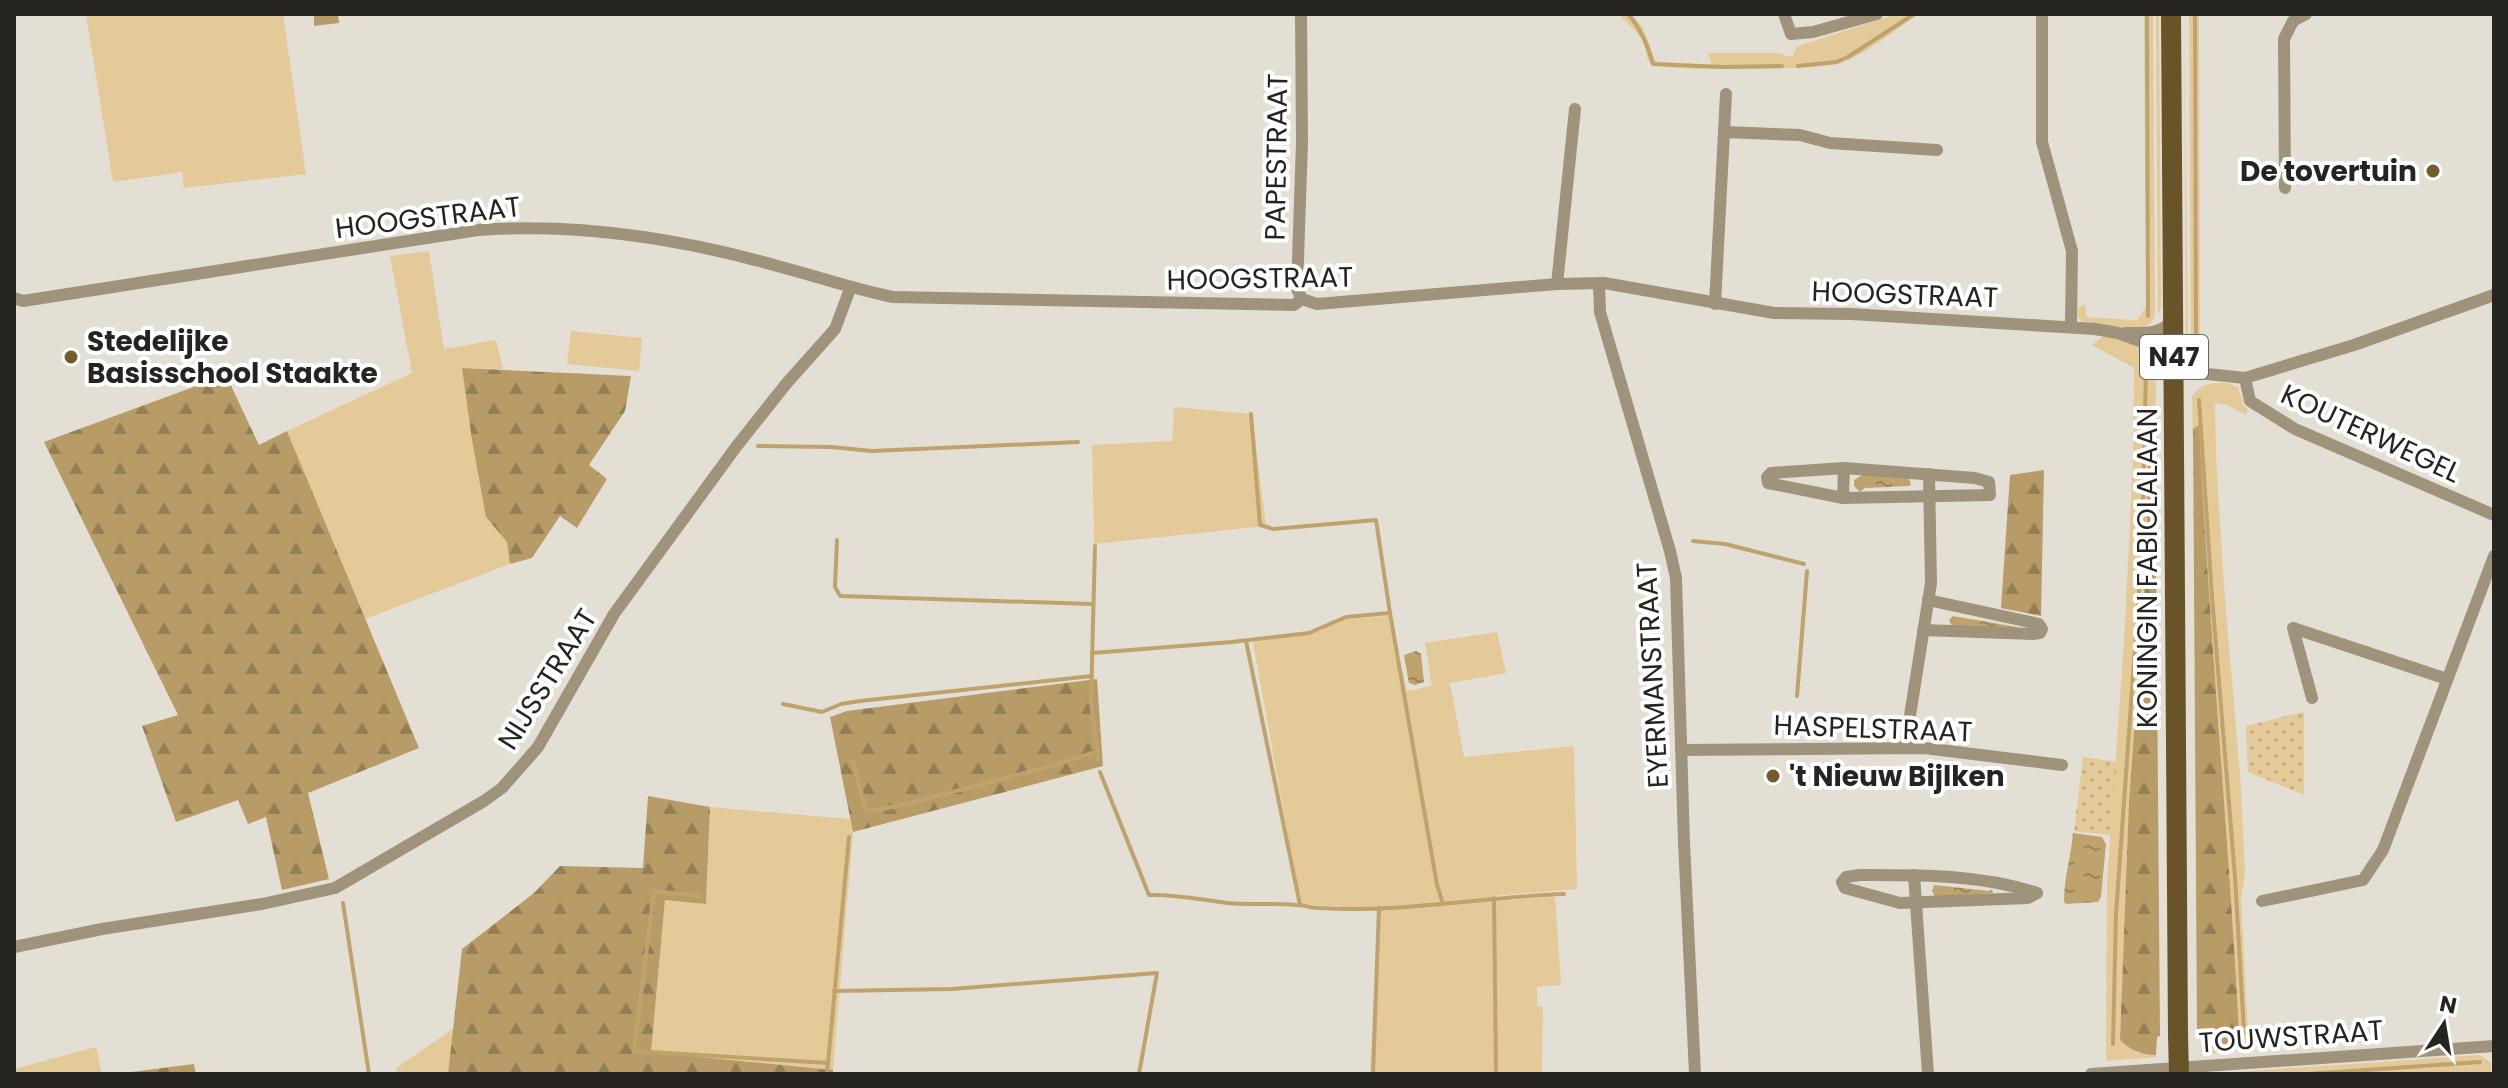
<svg xmlns="http://www.w3.org/2000/svg" width="2508" height="1088" viewBox="0 0 2508 1088" font-family="Poppins,sans-serif">
<style>
.grass{fill:#e4c999}
.forest{fill:url(#forest-firs)}
.park{fill:url(#park-dots)}
.water{fill:url(#water-ripples)}
.lines{fill:none;stroke-linecap:round;stroke-linejoin:round}
.stream{stroke:#bfa36d;stroke-width:4}
.street{stroke:#9f937c;stroke-width:12}
.primary{stroke:#695328;stroke-width:20}
.primary-bridge{stroke:#695328;stroke-width:20}
.poi-dot{fill:#745b2c;stroke:#fff;stroke-width:3}
.labels{text-anchor:middle;stroke-width:8;stroke-linejoin:round;paint-order:stroke}
.shield{fill:#fff;stroke:#676664;stroke-width:2}
.shield-label{font-size:26px;font-weight:bold;fill:#262421}
.street-label{font-size:28px;fill:#262421;stroke:#fff}
.poi-label{font-size:28px;font-weight:bold;fill:#262421;stroke:#fff;text-anchor:start}
</style>
<defs>
<pattern id="forest-firs" width="22" height="20" patternUnits="userSpaceOnUse" patternTransform="scale(2)"><rect width="22" height="20" fill="#b89c67"/><path d="M5 1l3.5 6h-7zM16 11l3.5 6h-7z" fill="#957f54"/></pattern>
<pattern id="park-dots" width="8" height="8" patternUnits="userSpaceOnUse" patternTransform="scale(2)"><rect width="8" height="8" fill="#e4c999"/><path d="M2 2h.1M6 6h.1" fill="none" stroke="#c3ac84" stroke-width="1.8" stroke-linecap="round"/></pattern>
<pattern id="water-ripples" width="26" height="14" patternUnits="userSpaceOnUse" patternTransform="scale(2)"><rect width="26" height="14" fill="#bfa36d"/><path d="M2 4q2-2 4 0t4 0M15 11q2-2 4 0t4 0" fill="none" stroke="#9b8559"/></pattern>
</defs>
<rect width="100%" height="100%" fill="#e4dfd5"/>
<!-- grass -->
<g class="grass">
<path d="M86 14H283L306 174 184 188 182 172 113 182Z"/>
<path d="M1619 14H1631L1643 28 1656 62 1712 65 1708 53H1781L1785 56H1793L1797 47 1804 44 1897 14H1919C1893 31 1870 52 1841 63 1825 70 1661 72 1651 64 1645 59 1647 48 1643 41 1638 32 1626 23 1619 14Z"/>
<path d="M2144 14H2153L2155 316C2145 340 2105 325 2083 322L2078 317V308L2085 304 2086 317 2132 320H2137L2146 307Z"/>
<path d="M2156 14H2159L2161 306 2158 315Z"/>
<path d="M2184 14 2188 348H2186Z"/>
<path d="M2189 14H2199L2200 352 2197 358 2191 349Z"/>
<path d="M429 251 444 349 496 340 503 369 462 368 486 517 507 542 510 564 365 619 287 431 412 373 390 256Z"/>
<path d="M571 331 642 338 639 371 567 364Z"/>
<path d="M2103 336C2167 347 2155 373 2155 426L2149 424 2145 584 2129 801 2120 1040 2137 1053 2156 1055V1057L2106 1061 2107 884 2124 642 2133 461 2134 368 2092 345Z"/>
<path d="M2214 383H2228L2238 387 2244 406 2248 410 2246 415 2228 405 2215 403 2216 458 2224 587 2241 786 2245 874 2241 899 2249 1050 2201 1054C2213 1047 2231 1045 2239 1029 2228 828 2209 627 2199 426L2193 429V452L2192 396 2202 386Z"/>
<path d="M1174 407 1252 414 1266 526 1094 544 1092 445 1172 441Z"/>
<path d="M1389 616 1407 691 1432 686 1425 643 1497 632 1506 673 1450 683 1464 757 1574 746 1577 889 1492 896 1496 901 1555 897 1561 985 1537 987V1006L1543 1007 1542 1074H1370L1378 909 1300 904 1253 642 1320 631 1332 620Z"/>
<path d="M710 807 850 819 853 832 833 1070 651 1052 665 899 706 904Z"/>
<path d="M453 1029 448 1074H397L396 1068Z"/>
<path d="M96 1047 102 1074H14V1069Z"/>
<path d="M2480 1055 2491 1063V1073L2207 1074Z"/>
</g>
<!-- forest -->
<g class="forest">
<path d="M314 14H338L339 23 314 26Z"/>
<path d="M462 368 631 376 625 411 589 465 607 479 577 528 560 516 532 558 510 564 507 542 486 517 472 440Z"/>
<path d="M226 375 259 445 287 431 419 748 308 793 329 879 282 890 266 817 248 824 238 800 176 822 142 726 178 715 44 442Z"/>
<path d="M2149 423 2155 426 2160 1036 2157 1037 2156 1055C2141 1055 2130 1050 2120 1040L2129 801 2145 584Z"/>
<path d="M2199 425C2209 627 2228 828 2239 1029L2227 1044 2201 1052V1033H2197L2193 429Z"/>
<path d="M2044 470 2041 616 2001 608 2010 475Z"/>
<path d="M1097 679 1103 766 853 832 830 717 847 711Z"/>
<path d="M648 796 710 807 706 904 665 900 651 1052 833 1070V1074H448L462 949 534 893 560 866 643 868Z"/>
<path d="M194 1064 196 1074H115Z"/>
</g>
<!-- park -->
<g class="park">
<path d="M2304 712V795L2248 772 2246 726Z"/>
<path d="M2083 757 2117 762 2112 835 2074 831Z"/>
</g>
<!-- water -->
<g class="water">
<path d="M1864 474 1904 478 1909 479 1911 484 1909 486 1865 488 1860 492 1854 486V480Z"/>
<path d="M1953 616 2017 627V630L1952 626 1949 620Z"/>
<path d="M1416 651 1421 654 1424 682 1415 685 1409 683 1404 655Z"/>
<path d="M2073 833 2102 837 2106 844 2101 897 2098 902 2066 904 2064 902C2064 877 2071 857 2073 833Z"/>
<path d="M1934 885 1989 891 1992 889 1993 893 1935 897 1932 891Z"/>
</g>
<g class="lines">
<!-- stream -->
<g class="stream">
<path d="M1628 14C1641 29 1647 44 1653 64L1724 67 1782 66"/>
<path d="M2147 14 2148 316"/>
<path d="M2195 14 2196 351"/>
<path d="M1798 66 1836 62 1848 57 1914 14"/>
<path d="M2199 400 2212 597 2235 877 2244 1032"/>
<path d="M758 446 831 447 872 451 1078 442"/>
<path d="M837 540 835 587 840 596 1092 604"/>
<path d="M1693 541 1725 544 1804 564"/>
<path d="M1095 546 1091 701 1098 759"/>
<path d="M1390 613 1437 885 1443 904"/>
<path d="M1246 641 1300 905"/>
<path d="M1092 653 1232 642 1309 633 1346 617 1390 613 1376 520 1273 529 1260 525 1251 414"/>
<path d="M1797 696 1807 571"/>
<path d="M783 704 822 712 841 704 860 701 1092 676"/>
<path d="M853 761 866 811C899 808 931 797 964 789 1008 777 1054 767 1097 751"/>
<path d="M1100 772 1149 895C1176 894 1202 900 1228 903 1251 905 1273 903 1296 905 1304 905 1311 908 1320 908 1401 913 1482 897 1564 894"/>
<path d="M699 896 654 891 634 1051 828 1063"/>
<path d="M1494 898 1496 1074"/>
<path d="M343 903 369 1074"/>
<path d="M834 991 952 989 1157 973 1139 1074"/>
<path d="M2113 1044 2116 914 2142 550 2146 369"/>
<path d="M827 1074 849 837"/>
<path d="M1373 1074 1379 908"/>
<path d="M2308 1074 2480 1062"/>
</g>
<!-- street -->
<g class="street">
<path d="M1301 14 1302 142 1297 289 1302 299"/>
<path d="M1784 14 1791 34 1813 32 1877 14"/>
<path d="M2042 14V142L2072 251 2071 326"/>
<path d="M1724 132 1800 135 1830 143 1937 150"/>
<path d="M2285 188 2284 39 2293 21 2306 14"/>
<path d="M1557 284 1575 109"/>
<path d="M1599 284 1600 312 1670 551 1676 578 1684 842 1695 1074"/>
<path d="M14 298 23 301 478 230C579 223 683 239 781 267 819 277 854 289 893 297L1294 305 1302 299 1317 304 1557 284 1604 283 1774 313 1851 314 2095 329 2118 333 2154 346 2207 374 2245 378 2354 345 2494 295"/>
<path d="M1715 304 1726 94"/>
<path d="M2126 333C2144 333 2161 335 2174 319"/>
<path d="M2245 378 2250 401 2295 429 2494 515"/>
<path d="M1844 468 1975 478 1989 482 1990 495 1843 498 1768 483 1767 477 1771 473Z"/>
<path d="M1843 498 1844 468"/>
<path d="M1923 630 2033 634 2040 633 2042 629 2039 624 1928 600"/>
<path d="M2312 698 2293 628 2447 679"/>
<path d="M1905 747 1931 583 1929 474"/>
<path d="M1681 750 1924 748 2062 765"/>
<path d="M1860 875C1919 875 1980 874 2037 893L2028 898 1900 903 1845 888 1842 882 1846 877Z"/>
<path d="M1914 875 1928 1074"/>
<path d="M2262 901 2363 880 2383 850 2494 556"/>
<path d="M14 947 102 929 262 904 335 888 484 801 502 788 538 747 614 614 736 447 786 384 835 329 850 289"/>
<path d="M2091 1074 2494 1046"/>
</g>
<!-- primary -->
<path class="primary" d="M2171 14 2178 1035"/>
<!-- primary-bridge -->
<path class="primary-bridge" d="M2178 1035 2179 1074"/>
</g>
<!-- markers -->
<g class="poi-dot">
<circle cx="2433" cy="171" r="8"/>
<circle cx="71" cy="357" r="8"/>
<circle cx="1773" cy="776" r="8"/>
</g>
<g class="labels">
<!-- shield labels -->
<rect class="shield" x="2140" y="335" width="68" height="44" rx="6"/>
<g class="shield-label">
<text x="2174" y="366">N47</text>
</g>
<!-- street labels -->
<g class="street-label">
<text transform="translate(1276 157) rotate(-89)" y="10">PAPESTRAAT</text>
<text transform="translate(428 217) rotate(-7)" y="10">HOOGSTRAAT</text>
<text transform="translate(1260 278) rotate(-1)" y="10">HOOGSTRAAT</text>
<text transform="translate(1905 294) rotate(2)" y="10">HOOGSTRAAT</text>
<text transform="translate(2371 433) rotate(25)" y="10">KOUTERWEGEL</text>
<text transform="translate(2147 568) rotate(-90)" y="10">KONINGIN FABIOLALAAN</text>
<text transform="translate(1652 675) rotate(-93)" y="10">EYERMANSTRAAT</text>
<text transform="translate(547 679) rotate(-58)" y="10">NIJSSTRAAT</text>
<text transform="translate(1873 728) rotate(2)" y="10">HASPELSTRAAT</text>
<text transform="translate(2291 1036) rotate(-4)" y="10">TOUWSTRAAT</text>
</g>
<!-- poi labels -->
<g class="poi-label">
<text x="2417" y="181" text-anchor="end">De tovertuin</text>
<text x="87" y="351">Stedelijke<tspan x="87" dy="32">Basisschool Staakte</tspan></text>
<text x="1789" y="786">'t Nieuw Bijlken</text>
</g>
</g>
<!-- border -->
<rect width="2508" height="1088" fill="none" stroke="#262421" stroke-width="32"/>
<!-- north arrow -->
<g transform="translate(2444 1024) rotate(12)" stroke="#ffffff" stroke-width="6" paint-order="stroke">
<path d="M0-6L14 30L0 20L-14 30Z" fill="#262421"/>
<text y="-12" font-size="22" font-weight="bold" text-anchor="middle" fill="#262421">N</text>
</g>
</svg>
